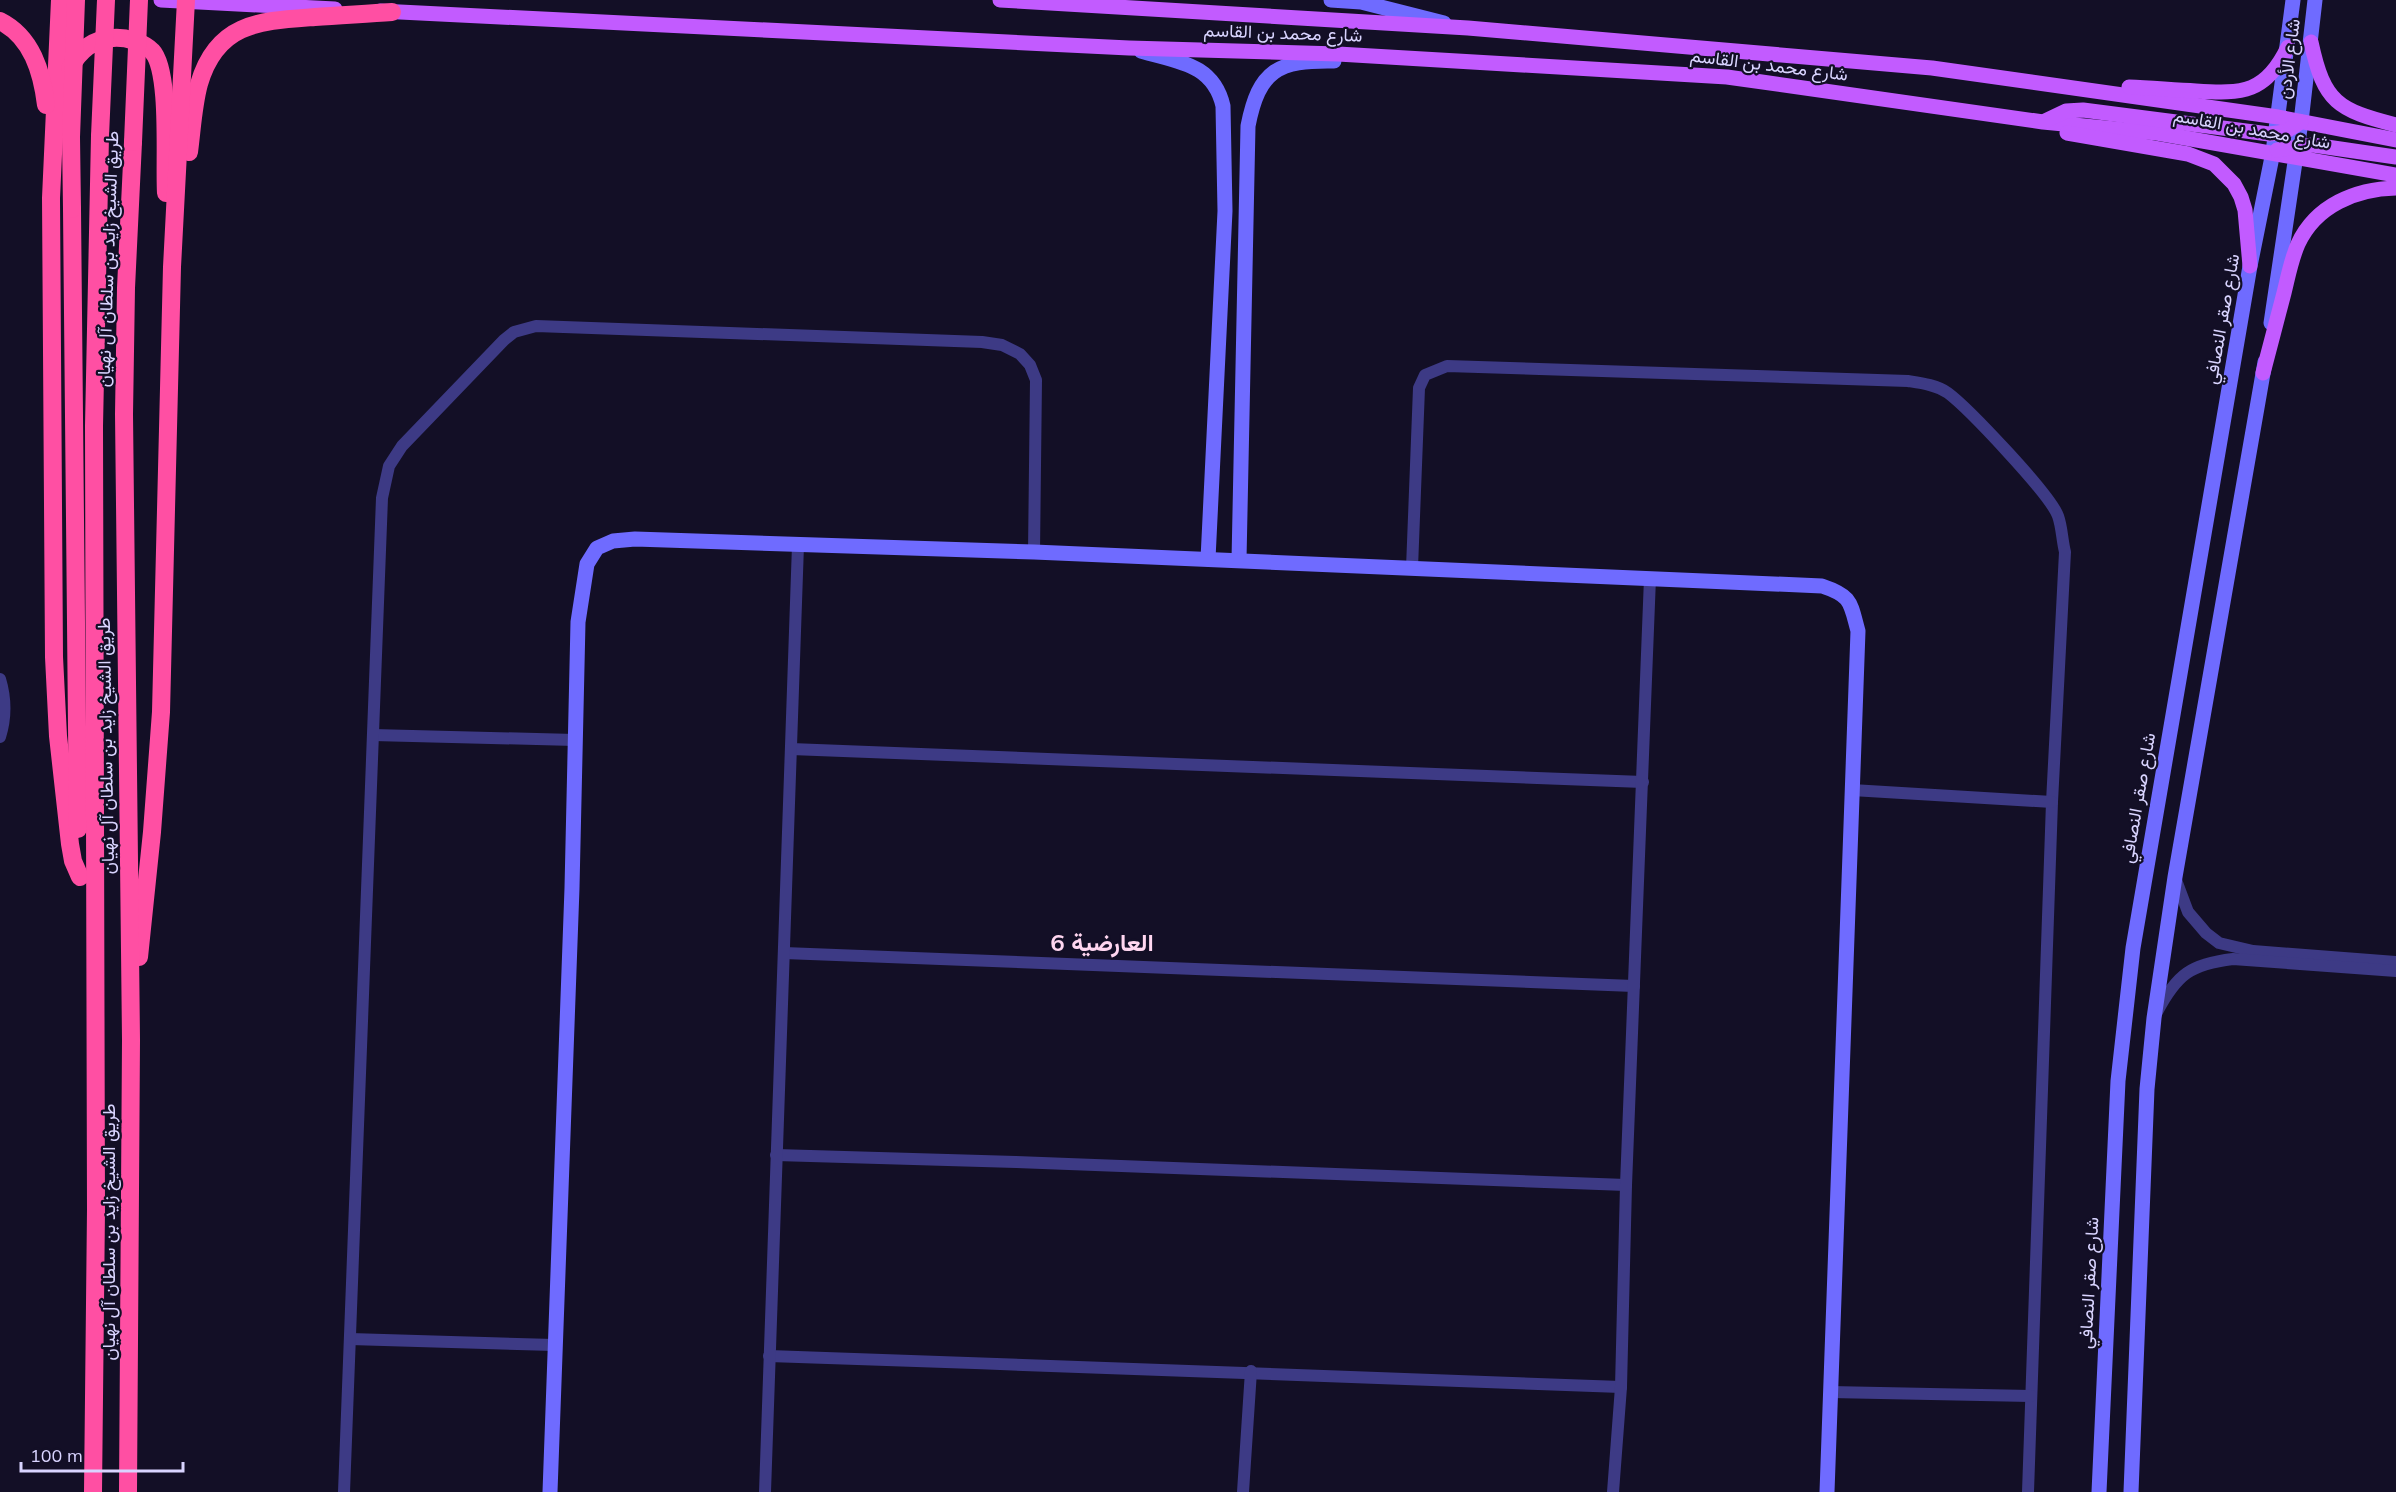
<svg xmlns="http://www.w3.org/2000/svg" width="2396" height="1492" viewBox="0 0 2396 1492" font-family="Mulish,Vazirmatn,sans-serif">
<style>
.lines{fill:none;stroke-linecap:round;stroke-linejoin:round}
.street{stroke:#3d3a85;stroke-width:12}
.secondary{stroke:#6f6bff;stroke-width:15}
.primary{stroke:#c25bff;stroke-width:15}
.highway{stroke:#ff4fa3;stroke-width:18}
.highway-bridge{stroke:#ff4fa3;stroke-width:18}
.labels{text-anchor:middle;stroke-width:4.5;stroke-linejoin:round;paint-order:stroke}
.street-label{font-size:18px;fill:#d9d4ff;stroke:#130f26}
.district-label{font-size:24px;font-weight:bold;fill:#ffd6f0;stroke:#130f26}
</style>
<rect width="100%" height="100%" fill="#130f26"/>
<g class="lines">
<!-- street -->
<g class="street">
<path d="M1412 568 1419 388 1425 375 1447 366 1908 381C1921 383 1937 385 1948 393 1968 408 2050 494 2058 516 2062 527 2062 540 2065 552L2052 802 2028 1492"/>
<path d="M0 679C6 699 6 718 0 737"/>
<path d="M373 735 575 740"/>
<path d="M791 749 1643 782"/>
<path d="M1852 790 2052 802"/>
<path d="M2176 880 2188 912 2206 933 2219 943 2253 951 2396 962"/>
<path d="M784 953 1634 986"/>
<path d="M2157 1012C2177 974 2191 964 2233 959L2396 971"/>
<path d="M776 1155 1016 1162 1626 1185"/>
<path d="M350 1339 554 1345"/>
<path d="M769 1356C1053 1366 1337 1375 1621 1387"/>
<path d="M1830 1392 2031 1396"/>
<path d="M344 1492 382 498 389 466 402 446 504 340 514 332 536 326 982 342 1002 345 1020 354 1030 365 1036 380 1034 552"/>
<path d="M765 1492 798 545"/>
<path d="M1243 1492 1251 1371"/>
<path d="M1613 1492 1621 1387 1626 1185 1650 578"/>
</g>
<!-- secondary -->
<g class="secondary">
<path d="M1331 0 1361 2 1444 23"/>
<path d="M1141 51C1177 62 1213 63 1223 106L1225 211 1208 559"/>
<path d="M2271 323 2301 122 2315 0"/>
<path d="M1239 560 1248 126C1259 70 1278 60 1334 61"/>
<path d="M550 1492 572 888 578 622 587 564 597 548 613 541 635 539 1034 552 1822 586C1852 596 1850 602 1858 631L1827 1492"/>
<path d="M2099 1492 2118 1081 2133 948 2250 266 2273 152 2293 0"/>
<path d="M2131 1492 2147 1089 2154 1018 2175 877 2265 362"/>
</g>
<!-- primary -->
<g class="primary">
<path d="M161 0 335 9"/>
<path d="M1000 0 1468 28 1932 68 2278 117 2396 140"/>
<path d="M380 11 1129 48 1338 54 1727 77 2043 122 2157 133 2396 175"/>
<path d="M2311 42C2324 103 2338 110 2396 125"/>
<path d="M2129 87C2152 88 2174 90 2196 91 2243 94 2266 93 2288 47"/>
<path d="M2045 121 2066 111 2083 110 2269 134 2285 132 2301 122"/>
<path d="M2067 133 2188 154 2214 164 2234 184 2241 197 2245 210 2250 266"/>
<path d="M2277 150 2313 145 2396 157"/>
<path d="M2263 373C2270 346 2277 320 2284 293 2288 277 2291 260 2298 244 2316 205 2356 189 2396 188"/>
</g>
<!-- highway -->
<g class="highway">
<path d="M60 0 51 198 54 657 58 736 70 844 73 861 80 877"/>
<path d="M0 21C32 37 42 72 46 105"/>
<path d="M70 68C79 51 93 39 113 38 126 37 143 42 152 51 171 71 164 163 166 193"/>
<path d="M189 152C192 130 193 106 199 84 217 22 260 21 315 17 340 15 366 14 392 12"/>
<path d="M72 209 78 829"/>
<path d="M139 957 152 832 161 712 172 267 186 0"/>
<path d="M93 1492 96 1209 94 426 100 136"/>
<path d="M128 1492 131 1040 124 414 126 288 133 142"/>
</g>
<!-- highway-bridge -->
<g class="highway-bridge">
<path d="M100 136 106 0"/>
<path d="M133 142 139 0"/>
<path d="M72 209 71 137 76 0"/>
</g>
</g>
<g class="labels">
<!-- street labels -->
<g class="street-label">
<text transform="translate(1283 33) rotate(2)" y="6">شارع محمد بن القاسم</text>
<text transform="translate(2289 59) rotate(-83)" y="6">شارع الأردن</text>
<text transform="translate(1769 65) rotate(7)" y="6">شارع محمد بن القاسم</text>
<text transform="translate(2252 129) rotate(10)" y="6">شارع محمد بن القاسم</text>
<text transform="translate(108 259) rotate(-88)" y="6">طريق الشيخ زايد بن سلطان آل نهيان</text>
<text transform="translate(2222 319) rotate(-80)" y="6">شارع صقر النصافي</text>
<text transform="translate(106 746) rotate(-91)" y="6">طريق الشيخ زايد بن سلطان آل نهيان</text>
<text transform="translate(2138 798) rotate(-80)" y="6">شارع صقر النصافي</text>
<text transform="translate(109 1232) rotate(-90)" y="6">طريق الشيخ زايد بن سلطان آل نهيان</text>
<text transform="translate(2089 1283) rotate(-87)" y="6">شارع صقر النصافي</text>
</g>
<!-- district labels -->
<g class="district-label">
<text x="1102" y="951">العارضية 6</text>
</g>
</g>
<!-- scale -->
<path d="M21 1462v9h162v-9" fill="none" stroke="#d9d4ff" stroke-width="3"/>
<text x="30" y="1462" font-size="18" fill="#d9d4ff" stroke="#130f26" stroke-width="4.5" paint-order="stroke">100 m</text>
</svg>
